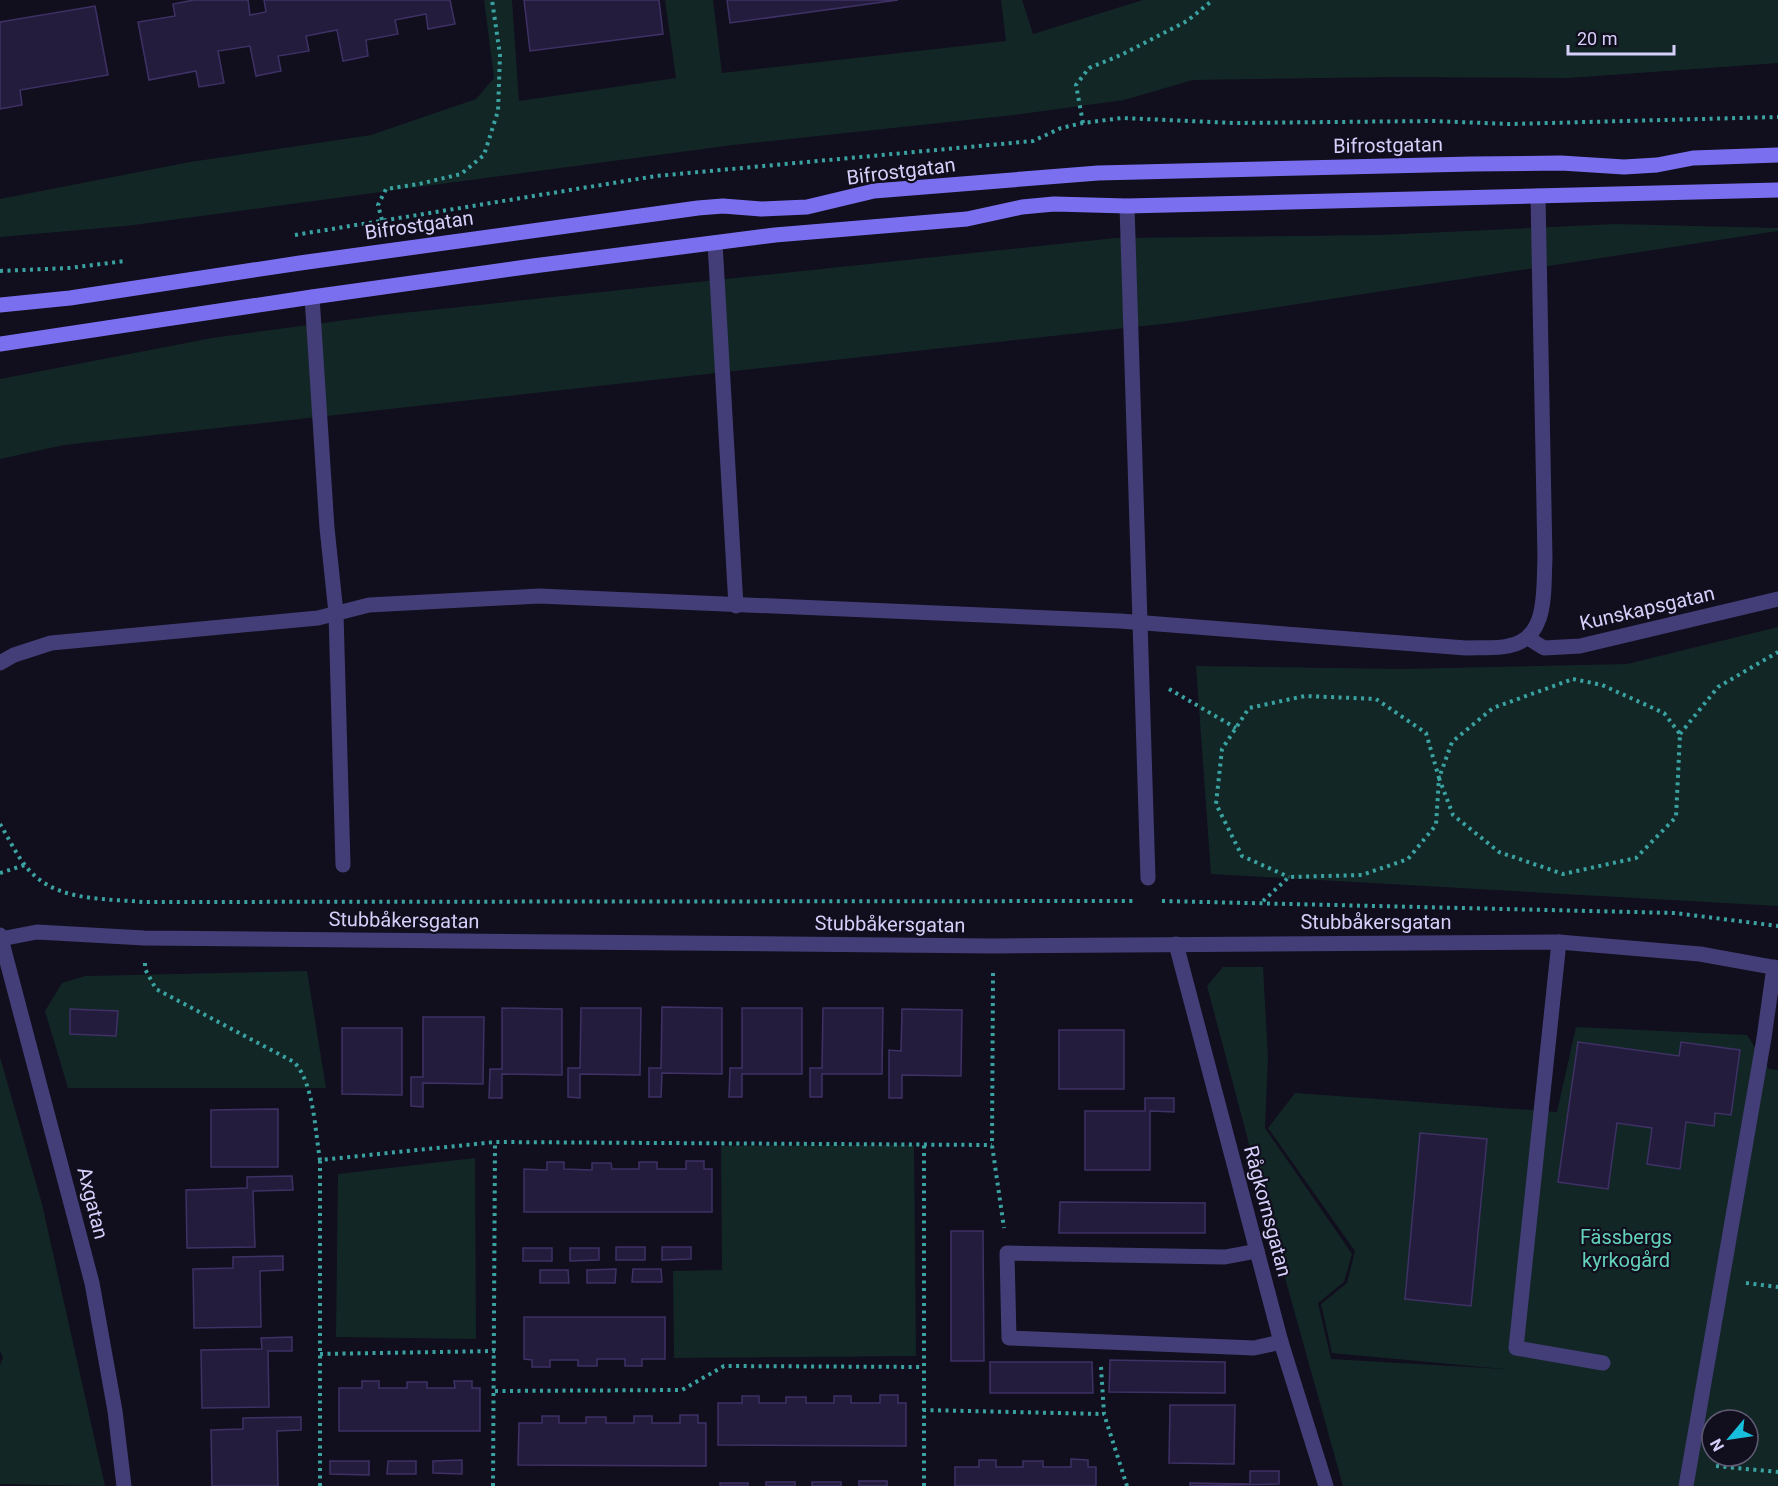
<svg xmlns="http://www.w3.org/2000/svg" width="1778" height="1486" viewBox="0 0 1778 1486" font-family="Roboto,sans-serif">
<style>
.green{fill:#122626;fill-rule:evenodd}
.building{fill:#241c3c;stroke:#3e3165;stroke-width:1.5}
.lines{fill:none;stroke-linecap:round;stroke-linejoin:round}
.path{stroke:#3aa3a2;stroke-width:4;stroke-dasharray:3 4.5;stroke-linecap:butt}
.lane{stroke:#433e77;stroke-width:15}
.street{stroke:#433e77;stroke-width:15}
.secondary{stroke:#7a70ef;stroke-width:15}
.labels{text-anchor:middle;stroke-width:4.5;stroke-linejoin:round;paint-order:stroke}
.street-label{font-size:20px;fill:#d6cffa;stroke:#110e1d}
.park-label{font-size:20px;fill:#64d1bb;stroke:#110e1d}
</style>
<rect width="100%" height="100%" fill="#110e1d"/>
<!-- green -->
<g class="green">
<path d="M484 0H512L519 101 676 78 665 0H713L722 73 1006 41 1001 0H1022L1033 34 1143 0H1778V63L1569 78 1397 77 1193 80 1124 100 1014 115 733 145 126 226 0 237V199L190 162 371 135 476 99 494 78Z"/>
<path d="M1615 224 1778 228V231L1180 322 64 445 0 459V379L212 338 383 315 1115 238 1380 235Z"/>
<path d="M1778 627V906L1211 874 1196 666 1401 669 1627 664Z"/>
<path d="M1223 967H1263L1268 1057 1265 1128 1352 1254 1344 1282 1318 1303 1331 1359 1504 1369 1332 1353 1321 1304 1347 1283 1355 1251 1268 1128 1295 1093 1557 1112 1576 1027 1747 1035 1769 1069 1778 1070V1486H1343L1277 1249 1207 986ZM1712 1420H1748V1456H1712Z"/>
<path d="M307 971 326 1088H68L45 1011 62 983 85 976Z"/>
<path d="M0 1057 42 1204 105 1486 0 1484V1365L3 1357 0 1351Z"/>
<path d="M914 1145 916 1356 674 1358 673 1271 722 1270 721 1146Z"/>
<path d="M475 1158 476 1339 336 1337 338 1174Z"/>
</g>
<!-- building -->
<g class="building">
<path d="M194 0H248L250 15 266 12 264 0H450L455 24 428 29 426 14 395 20 398 34 366 40 368 56 343 61 337 30 306 36 309 51 278 56 281 71 256 76 250 46 218 51 224 83 199 87 196 71 149 80 138 22 175 16 173 4Z"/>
<path d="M524 0H659L663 34 530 51Z"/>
<path d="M727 0H898L730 23Z"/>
<path d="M95 6 108 75 20 90 22 105 0 109V22Z"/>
<path d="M662 1007 722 1008V1074L662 1073 661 1097H649V1068H661Z"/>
<path d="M502 1008 562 1009V1075L502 1074V1098H489L490 1069H502Z"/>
<path d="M581 1008H641L640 1075 580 1074V1098L568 1097V1068H580Z"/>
<path d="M742 1008H802V1074H742V1097H729L730 1068H742Z"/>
<path d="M823 1008H883L882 1074H822V1097H810V1068H822Z"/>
<path d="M70 1009 118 1011 116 1036 70 1034Z"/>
<path d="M902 1009 962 1010 961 1076 902 1075V1098H889V1050L901 1051Z"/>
<path d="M423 1017H484L483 1084 423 1083V1107L411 1106V1077H423Z"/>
<path d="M342 1028H402V1095L342 1094Z"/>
<rect x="1059" y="1030" width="65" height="59"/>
<path d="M1578 1042 1679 1056 1681 1042 1740 1050 1731 1115 1715 1113 1714 1126 1686 1122 1680 1169 1647 1164 1652 1128 1617 1123 1608 1189 1558 1182Z"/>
<path d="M1145 1098H1174V1112L1150 1111V1170H1085V1111H1145Z"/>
<path d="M278 1109V1167H211V1110Z"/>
<path d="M1420 1133 1487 1139 1471 1306 1405 1299Z"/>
<path d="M686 1161H704V1169H712V1212H524V1169L547 1170V1162H564V1169L592 1170V1163H611L612 1169H639V1162H657V1169H686Z"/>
<path d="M292 1176 293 1190 253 1191 255 1247 187 1248 186 1190 247 1188V1177Z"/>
<path d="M1060 1202 1205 1203V1233H1059Z"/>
<path d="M951 1231H983L984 1361H951Z"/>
<rect x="616" y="1247" width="29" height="13"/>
<path d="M662 1247H691V1259L662 1260Z"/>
<rect x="523" y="1248" width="29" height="13"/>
<path d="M570 1248H599V1260L570 1261Z"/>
<path d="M283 1256V1270L260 1271 261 1327 194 1328 193 1269 233 1268V1257Z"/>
<path d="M616 1269 615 1283H587V1270Z"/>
<path d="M633 1269H661L662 1282H632Z"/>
<path d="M540 1270H568L569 1283H540Z"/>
<path d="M524 1317H665V1359H642V1366H625V1359H597V1366H578V1360H550V1367H532V1360L524 1359Z"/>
<path d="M292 1337V1351H268L269 1407 202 1408 201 1350 262 1349 261 1338Z"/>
<path d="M1110 1360 1225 1362V1393L1109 1392Z"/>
<path d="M990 1362H1092L1093 1393H990Z"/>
<path d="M362 1381H379V1388H407V1382H427V1388H455L454 1381H472V1388H480V1431H339V1388H362Z"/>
<path d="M880 1395H898V1403H906V1446L718 1445V1403H742V1396H759V1403H786V1397H806V1403H834V1396H851V1403H880Z"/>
<path d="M1170 1405H1235L1234 1464 1169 1463Z"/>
<path d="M680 1415H698V1423H706V1466L518 1465 519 1423H542V1416H559V1423H586V1417H606V1423H634V1416H652V1423H680Z"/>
<path d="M301 1417V1430L277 1431 278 1486H212L211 1430 243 1429V1418Z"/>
<path d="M1071 1459 1088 1460V1467H1096V1486H955V1467H979V1460H996V1467H1023V1461H1043V1467H1071Z"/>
<path d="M462 1460V1474L433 1473V1461Z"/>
<path d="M330 1461H369V1475L330 1474Z"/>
<path d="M388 1461H416V1474H387Z"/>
<path d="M1250 1471H1279V1484L1190 1486V1483L1250 1484Z"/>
<rect x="859" y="1481" width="28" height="5"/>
<rect x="766" y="1482" width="29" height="4"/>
<rect x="812" y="1482" width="29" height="4"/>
<rect x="720" y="1483" width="28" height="3"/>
</g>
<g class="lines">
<!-- path -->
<g class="path">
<path d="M1083 123 1076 85 1089 68 1121 55 1187 21 1213 0"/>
<path d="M382 220 378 205 386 189 419 184 461 174 484 155 498 111 500 55 492 0"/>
<path d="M295 235 656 176 1033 141 1061 128 1083 123 1122 118 1234 123 1433 121 1510 124 1778 117"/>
<path d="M0 271 69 268 125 261"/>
<path d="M1573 679 1602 685 1664 713 1680 734 1676 817 1636 858 1563 874 1499 852 1453 815 1439 778 1452 742 1493 708Z"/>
<path d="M1169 689 1236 728"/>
<path d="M1680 734 1718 687 1778 652"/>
<path d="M0 824C8 837 15 852 24 864 52 902 100 898 143 902L1133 901"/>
<path d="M0 873 25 865"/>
<path d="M1162 901 1675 913 1778 926"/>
<path d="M1263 901 1289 877 1362 875 1408 859 1436 825 1439 778 1426 733 1376 699 1305 696 1249 708 1222 749 1216 804 1242 856 1289 877"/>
<path d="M145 963V969L156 989 294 1062C314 1083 315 1131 320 1160L495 1142 992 1145"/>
<path d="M993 973 992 1145 1004 1228"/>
<path d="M1746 1283 1778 1287"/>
<path d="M320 1354 495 1351"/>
<path d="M1101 1367 1104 1414 1127 1486"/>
<path d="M495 1391 682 1390 724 1366 922 1367"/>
<path d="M923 1410 1104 1414"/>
<path d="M1716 1466 1778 1472"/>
<path d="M320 1486V1160"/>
<path d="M493 1486 495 1142"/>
<path d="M924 1486V1145"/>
</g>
<!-- lane -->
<g class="lane">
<path d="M1127 206 1148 878"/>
<path d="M715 243 736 606"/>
<path d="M312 297 327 528 336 613 343 865"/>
<path d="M0 663 14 655 51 643 318 618 369 605 539 596 1120 621 1466 648C1480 647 1495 649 1508 646 1549 639 1543 590 1545 559L1538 196"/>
<path d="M1559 942 1516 1348 1603 1363"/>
<path d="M1257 1251 1225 1257 1007 1253 1009 1338 1254 1348 1281 1342"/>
<path d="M1686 1486 1764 1038 1774 967"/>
</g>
<!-- street -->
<g class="street">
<path d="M1528 638 1544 648 1580 646 1778 599"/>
<path d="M0 935 92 1283 115 1411 124 1486"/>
<path d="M1 939 37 932 144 938 993 946 1559 942 1700 954 1778 968"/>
<path d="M1176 944 1281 1342 1326 1486"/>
</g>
<!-- secondary -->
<g class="secondary">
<path d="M0 305 70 298 300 263 698 208 723 206 761 209 807 207 874 191 1098 173 1472 164 1561 163 1624 167 1657 165 1693 158 1778 155"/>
<path d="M0 344 312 297 533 266 775 235 967 219 1022 207 1054 204 1127 206 1778 190"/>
</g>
</g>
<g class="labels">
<!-- street labels -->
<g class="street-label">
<text transform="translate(1388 145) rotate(-1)" y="7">Bifrostgatan</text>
<text transform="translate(901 171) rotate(-7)" y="7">Bifrostgatan</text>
<text transform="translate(419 225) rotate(-8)" y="7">Bifrostgatan</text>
<text transform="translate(1647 608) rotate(-13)" y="7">Kunskapsgatan</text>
<text transform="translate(404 920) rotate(1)" y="7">Stubbåkersgatan</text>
<text x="1376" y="929">Stubbåkersgatan</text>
<text transform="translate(890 924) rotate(1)" y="7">Stubbåkersgatan</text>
<text transform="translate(93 1203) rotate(76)" y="7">Axgatan</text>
<text transform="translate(1268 1211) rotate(75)" y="7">Rågkornsgatan</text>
</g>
<!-- park labels -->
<g class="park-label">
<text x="1626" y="1244">Fässbergs<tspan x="1626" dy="23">kyrkogård</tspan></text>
</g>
</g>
<!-- north arrow -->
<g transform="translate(1730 1438) rotate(241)"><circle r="28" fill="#110e1d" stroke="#605b75" stroke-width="1.5"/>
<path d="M0-4.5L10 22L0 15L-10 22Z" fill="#18bfdc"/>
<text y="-9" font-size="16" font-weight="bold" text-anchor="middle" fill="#d6cffa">N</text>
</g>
<!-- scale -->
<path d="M1568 45v9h106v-9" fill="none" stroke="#d6cffa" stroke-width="3"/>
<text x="1577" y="45" font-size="18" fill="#d6cffa" stroke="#110e1d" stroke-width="4.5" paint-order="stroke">20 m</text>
</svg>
